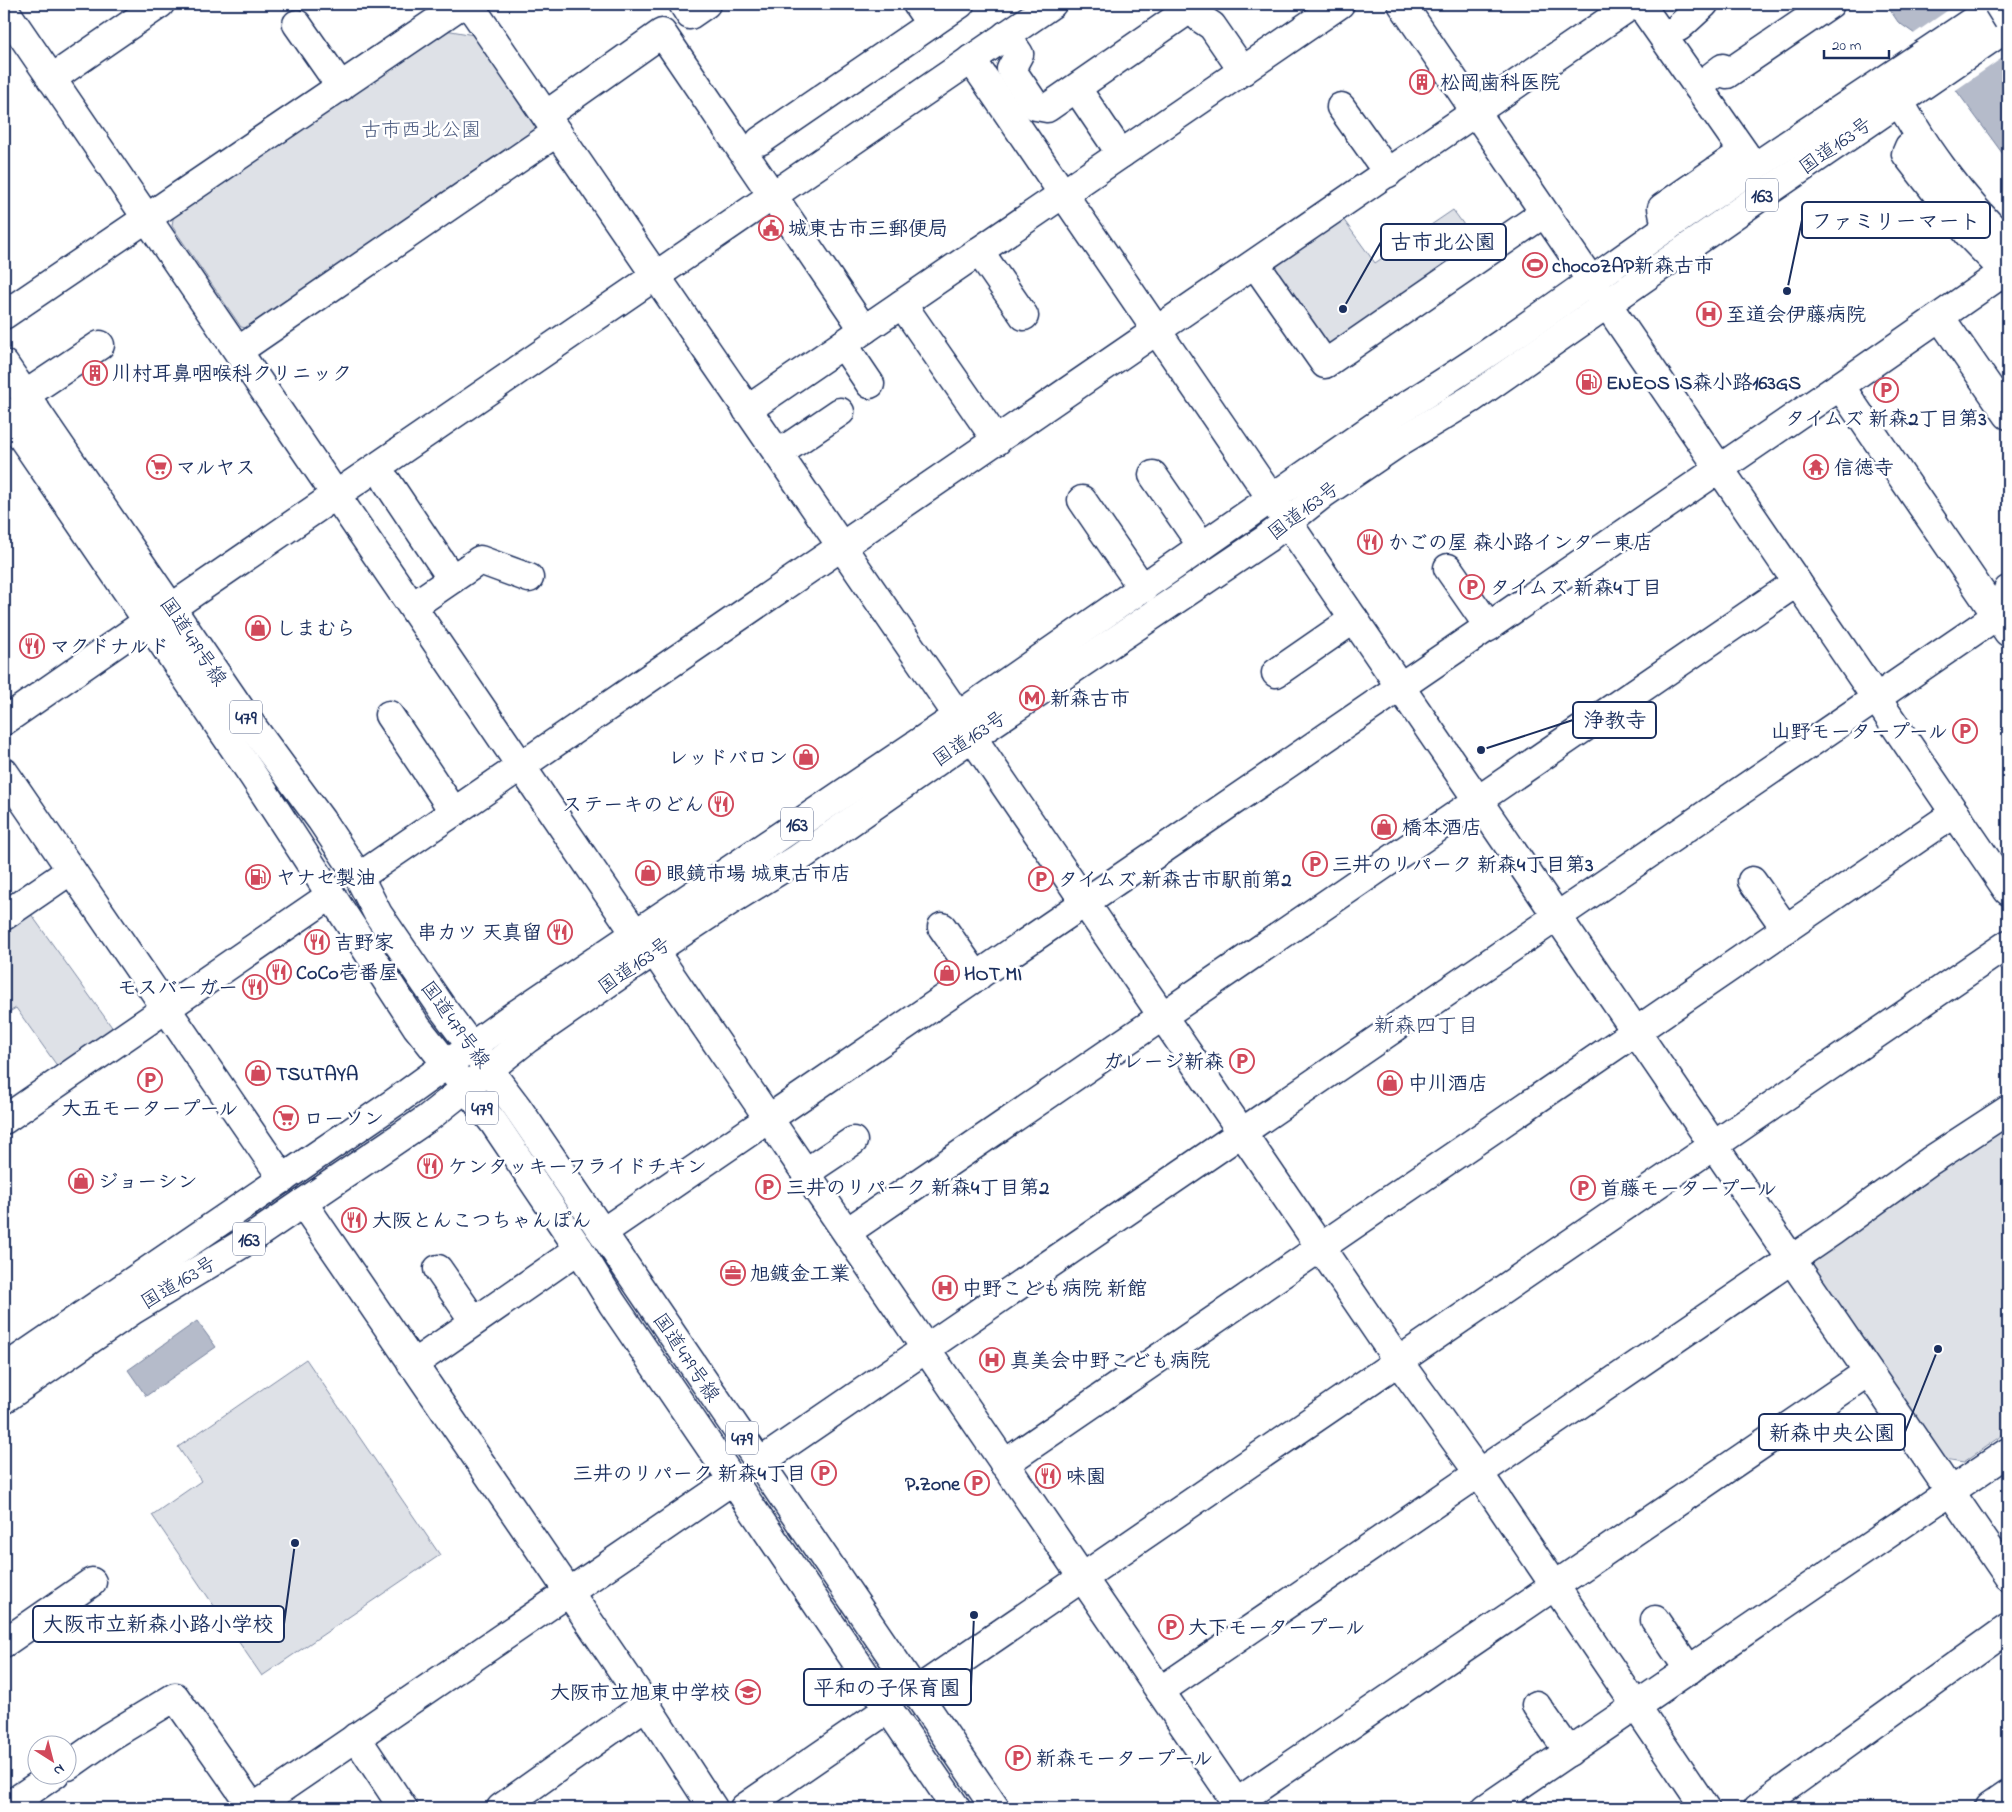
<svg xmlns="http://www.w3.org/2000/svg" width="2012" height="1812" viewBox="0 0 2012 1812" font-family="'Indie Flower','Klee One',sans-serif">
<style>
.green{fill:#dee1e7;stroke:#7c88a2}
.water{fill:#b5bbca;stroke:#77839f}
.pier{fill:#fff}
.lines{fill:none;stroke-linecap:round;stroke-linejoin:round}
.minor-casing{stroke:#1b2f5e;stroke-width:31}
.highway-casing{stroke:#1b2f5e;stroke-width:31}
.minor{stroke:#fff;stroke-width:28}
.highway{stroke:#fff;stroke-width:28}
.highway-bridge-casing{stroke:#1b2f5e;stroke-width:31;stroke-linecap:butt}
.highway-bridge{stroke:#fff;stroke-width:28}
.labels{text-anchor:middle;stroke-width:5;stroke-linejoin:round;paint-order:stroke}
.shield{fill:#fff;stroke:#5f6d8e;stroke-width:1}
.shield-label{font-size:19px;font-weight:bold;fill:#1b2f5e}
.poi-label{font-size:20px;font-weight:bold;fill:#1b2f5e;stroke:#fff;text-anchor:start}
.park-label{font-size:20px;fill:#4c5c80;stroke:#fff}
.street-label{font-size:20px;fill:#1b2f5e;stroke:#fff}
.neighbourhood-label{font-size:21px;fill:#1b2f5e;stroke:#fff}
.leader{fill:none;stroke:#1b2f5e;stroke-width:2}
.callout-dot{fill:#1b2f5e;stroke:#fff;stroke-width:2}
.callout{fill:#fff;stroke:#1b2f5e;stroke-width:2}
.callout-label{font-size:21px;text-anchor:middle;font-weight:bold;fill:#1b2f5e}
</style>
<rect width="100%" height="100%" fill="#fff"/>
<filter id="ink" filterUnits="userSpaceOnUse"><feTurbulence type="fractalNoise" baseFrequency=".02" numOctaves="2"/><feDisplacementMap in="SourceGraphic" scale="10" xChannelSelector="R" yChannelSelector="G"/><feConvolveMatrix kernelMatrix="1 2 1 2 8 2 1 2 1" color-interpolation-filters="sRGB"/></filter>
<g filter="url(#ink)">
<!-- green -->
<g class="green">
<path d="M440 29 474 35 536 124 535 139 257 330 241 327 172 226 174 212Z"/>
<path d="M1453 210 1481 248 1336 349 1321 347 1268 272 1343 219 1375 263Z"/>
<path d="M28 910 114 1030 58 1067 16 1008 4 1015V927Z"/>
<path d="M2008 1122V1431L1964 1462 1944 1459 1812 1267 1815 1254Z"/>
<path d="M306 1359 440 1555 262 1676 152 1515 201 1481 178 1447Z"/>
</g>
<!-- water -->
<g class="water">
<path d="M1886 4H1981L2008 41V161L1915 34 1898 22Z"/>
<path d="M197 1321 216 1347 146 1396 128 1370Z"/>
</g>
<!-- pier -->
<path class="pier" d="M1957 4H1984L2008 37V54L1953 92 1912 35Z"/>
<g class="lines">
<defs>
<g id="minor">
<path d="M469 4 958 716"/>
<path d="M683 4 690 15 706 4"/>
<path d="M917 4 931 24"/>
<path d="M1402 4 2008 891"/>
<path d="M1640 4 1745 154"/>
<path d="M1192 7 1200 18 1212 26 1243 71"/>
<path d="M4 9 635 933"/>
<path d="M297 24 341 87"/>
<path d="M1679 27 1704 4"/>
<path d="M1006 35 1019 54 1011 69 1036 106 1047 108 1197 4"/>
<path d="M971 59 2008 1576"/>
<path d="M51 79 160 4"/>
<path d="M1698 87 1723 68 1727 74 1830 4"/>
<path d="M1077 89 1121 154"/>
<path d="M1341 107 1388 173"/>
<path d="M546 115 662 33 864 330"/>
<path d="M760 141 960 4"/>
<path d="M1909 147 1906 154 1970 236 2008 275"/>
<path d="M1666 228 1662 208 1743 152"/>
<path d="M979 251 1024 316"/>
<path d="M1255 264 1325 364 1544 213"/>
<path d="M902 304 997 441"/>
<path d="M4 315 462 4"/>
<path d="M1940 317 2008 415"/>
<path d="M843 344 870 384"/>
<path d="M238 351 557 132"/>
<path d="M1840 386 2008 632"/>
<path d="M25 395 100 345"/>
<path d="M747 410 1340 4"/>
<path d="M778 454 840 412"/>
<path d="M1153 475 1202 546"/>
<path d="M387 482 452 579"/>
<path d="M1082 500 1143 589"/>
<path d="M1448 568 1489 627"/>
<path d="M413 606 480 560 529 578"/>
<path d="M171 608 1052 4"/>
<path d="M1276 673 1354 619"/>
<path d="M389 715 454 812"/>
<path d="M4 721 148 621"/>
<path d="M972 737 1398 1361 1478 1472 1705 1808"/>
<path d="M4 772 283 1179"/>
<path d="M359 877 1633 4"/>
<path d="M1752 881 1786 929"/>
<path d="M4 916 71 870"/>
<path d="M942 927 977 977"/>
<path d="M654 951 1240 1808"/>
<path d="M4 1120 331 895"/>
<path d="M805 1173 853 1141"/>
<path d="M303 1203 646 1705 713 1808"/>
<path d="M603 1232 1840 386 2004 272"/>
<path d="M847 1232 1797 582"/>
<path d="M438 1269 474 1321"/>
<path d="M412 1365 579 1249"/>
<path d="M759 1463 1996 616 2008 590"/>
<path d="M1004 1464 1955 813"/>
<path d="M1655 1620 1689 1670"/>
<path d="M4 1643 92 1582"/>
<path d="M1160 1691 1833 1231 1930 1161 2008 1110"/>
<path d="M915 1692 2008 944"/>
<path d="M1536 1705 1569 1752"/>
<path d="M356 1737 403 1808"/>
<path d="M68 1766 109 1737 175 1697 253 1808"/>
<path d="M1236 1803 1868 1372"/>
<path d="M5 1808 55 1774"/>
<path d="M253 1808 733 1480"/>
<path d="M501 1808 646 1705"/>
<path d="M744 1808 888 1709"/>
<path d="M1486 1808 2008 1452"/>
<path d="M1758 1808 2008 1628"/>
<path d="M1989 1808 2008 1795"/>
</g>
<g id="highway">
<path d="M1891 84C1916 138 1965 203 2008 243"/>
<path d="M4 364 254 729 321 820 359 877 378 914 443 1009 517 1107 995 1808"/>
<path d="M4 411 254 777 417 1027 494 1123 579 1249 612 1303 956 1808"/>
<path d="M4 1369 395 1102 512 1017 958 716 1391 415C1486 358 1575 292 1666 228 1775 151 1888 79 1998 4"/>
<path d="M4 1399 133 1310 250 1239 428 1118 527 1039 654 951 728 902 796 860 972 737 1266 539 1323 494 1404 439 1471 399 1767 192 2008 27"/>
</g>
</defs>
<!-- minor casing -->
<use href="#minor" class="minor-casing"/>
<!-- highway casing -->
<use href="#highway" class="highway-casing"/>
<!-- minor -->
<use href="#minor" class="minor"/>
<!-- highway -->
<use href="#highway" class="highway"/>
<defs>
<path id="highway-bridge" d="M1998 4 2008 20"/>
</defs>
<!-- highway-bridge casing -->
<use href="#highway-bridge" class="highway-bridge-casing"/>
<!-- highway-bridge -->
<use href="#highway-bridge" class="highway-bridge"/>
</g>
</g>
<!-- icons -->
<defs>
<symbol id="building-ring" viewBox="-11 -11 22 22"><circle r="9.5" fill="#fff" stroke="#d1495b" stroke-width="1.5"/><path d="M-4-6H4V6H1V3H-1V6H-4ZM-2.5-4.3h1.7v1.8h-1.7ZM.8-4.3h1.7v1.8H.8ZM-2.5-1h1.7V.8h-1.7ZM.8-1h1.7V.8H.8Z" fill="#d1495b"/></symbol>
<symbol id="civic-ring" viewBox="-11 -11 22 22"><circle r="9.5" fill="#fff" stroke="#d1495b" stroke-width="1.5"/><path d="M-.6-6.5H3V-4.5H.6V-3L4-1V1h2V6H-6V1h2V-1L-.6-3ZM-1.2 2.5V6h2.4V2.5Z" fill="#d1495b"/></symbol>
<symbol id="stadium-ring" viewBox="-11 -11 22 22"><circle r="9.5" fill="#fff" stroke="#d1495b" stroke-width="1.5"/><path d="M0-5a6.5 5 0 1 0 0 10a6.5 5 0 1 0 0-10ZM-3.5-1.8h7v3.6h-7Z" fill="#d1495b"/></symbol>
<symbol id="hospital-ring" viewBox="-11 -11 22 22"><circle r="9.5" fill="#fff" stroke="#d1495b" stroke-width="1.5"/><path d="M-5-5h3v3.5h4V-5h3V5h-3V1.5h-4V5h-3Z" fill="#d1495b"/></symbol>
<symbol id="fuel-ring" viewBox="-11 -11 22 22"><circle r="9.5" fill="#fff" stroke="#d1495b" stroke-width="1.5"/><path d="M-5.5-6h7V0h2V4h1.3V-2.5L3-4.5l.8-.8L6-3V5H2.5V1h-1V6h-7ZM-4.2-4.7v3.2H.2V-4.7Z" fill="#d1495b"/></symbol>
<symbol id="parking-ring" viewBox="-11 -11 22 22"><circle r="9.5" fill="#fff" stroke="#d1495b" stroke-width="1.5"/><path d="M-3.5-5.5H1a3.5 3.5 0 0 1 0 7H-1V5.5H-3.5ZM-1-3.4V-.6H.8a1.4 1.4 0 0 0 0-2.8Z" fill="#d1495b"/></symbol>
<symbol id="supermarket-ring" viewBox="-11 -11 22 22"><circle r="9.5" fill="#fff" stroke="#d1495b" stroke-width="1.5"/><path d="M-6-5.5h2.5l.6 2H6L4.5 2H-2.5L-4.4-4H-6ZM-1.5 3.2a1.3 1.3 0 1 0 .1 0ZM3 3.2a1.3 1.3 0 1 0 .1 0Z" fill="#d1495b"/></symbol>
<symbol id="temple-ring" viewBox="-11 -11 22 22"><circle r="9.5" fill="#fff" stroke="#d1495b" stroke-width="1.5"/><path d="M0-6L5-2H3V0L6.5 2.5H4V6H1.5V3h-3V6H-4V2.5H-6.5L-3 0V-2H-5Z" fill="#d1495b"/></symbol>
<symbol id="restaurant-ring" viewBox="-11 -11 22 22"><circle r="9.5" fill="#fff" stroke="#d1495b" stroke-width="1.5"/><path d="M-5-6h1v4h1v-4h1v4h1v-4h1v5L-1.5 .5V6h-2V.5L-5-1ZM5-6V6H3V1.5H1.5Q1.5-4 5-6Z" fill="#d1495b"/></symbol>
<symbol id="shop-ring" viewBox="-11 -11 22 22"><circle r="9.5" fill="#fff" stroke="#d1495b" stroke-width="1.5"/><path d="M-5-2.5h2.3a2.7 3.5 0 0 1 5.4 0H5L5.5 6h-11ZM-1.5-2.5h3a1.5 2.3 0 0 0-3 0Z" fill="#d1495b"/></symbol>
<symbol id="metro-ring" viewBox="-11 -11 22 22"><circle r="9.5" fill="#fff" stroke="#d1495b" stroke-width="1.5"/><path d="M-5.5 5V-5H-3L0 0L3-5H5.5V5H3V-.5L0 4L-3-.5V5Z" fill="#d1495b"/></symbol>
<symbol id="office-ring" viewBox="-11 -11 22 22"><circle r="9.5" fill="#fff" stroke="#d1495b" stroke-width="1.5"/><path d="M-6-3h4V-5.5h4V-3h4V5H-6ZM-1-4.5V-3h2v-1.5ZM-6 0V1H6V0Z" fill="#d1495b"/></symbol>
<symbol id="school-ring" viewBox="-11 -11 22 22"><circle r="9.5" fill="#fff" stroke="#d1495b" stroke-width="1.5"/><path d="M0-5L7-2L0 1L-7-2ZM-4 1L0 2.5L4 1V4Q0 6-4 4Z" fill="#d1495b"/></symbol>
</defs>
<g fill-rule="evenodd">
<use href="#building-ring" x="1408" y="68" width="28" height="28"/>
<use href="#civic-ring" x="757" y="214" width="28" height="28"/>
<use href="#stadium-ring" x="1521" y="251" width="28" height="28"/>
<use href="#hospital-ring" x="1695" y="300" width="28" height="28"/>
<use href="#building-ring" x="81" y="359" width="28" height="28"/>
<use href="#fuel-ring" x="1575" y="368" width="28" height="28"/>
<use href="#parking-ring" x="1872" y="376" width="28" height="28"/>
<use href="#supermarket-ring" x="145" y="453" width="28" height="28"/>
<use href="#temple-ring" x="1802" y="453" width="28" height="28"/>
<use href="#restaurant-ring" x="1356" y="528" width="28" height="28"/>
<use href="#parking-ring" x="1458" y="573" width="28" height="28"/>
<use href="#shop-ring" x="244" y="614" width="28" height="28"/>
<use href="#restaurant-ring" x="18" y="632" width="28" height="28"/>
<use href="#metro-ring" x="1018" y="684" width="28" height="28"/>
<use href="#parking-ring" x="1951" y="717" width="28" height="28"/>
<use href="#shop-ring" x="792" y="743" width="28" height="28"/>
<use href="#restaurant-ring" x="707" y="790" width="28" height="28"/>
<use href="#shop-ring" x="1370" y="813" width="28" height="28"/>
<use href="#parking-ring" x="1301" y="850" width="28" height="28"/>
<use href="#shop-ring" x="634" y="859" width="28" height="28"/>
<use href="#fuel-ring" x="244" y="863" width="28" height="28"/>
<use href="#parking-ring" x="1027" y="865" width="28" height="28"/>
<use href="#restaurant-ring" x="546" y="918" width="28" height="28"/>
<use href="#restaurant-ring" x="303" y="928" width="28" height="28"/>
<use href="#restaurant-ring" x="265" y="958" width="28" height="28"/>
<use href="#shop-ring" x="933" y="959" width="28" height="28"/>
<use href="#restaurant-ring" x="241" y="973" width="28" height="28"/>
<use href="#parking-ring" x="1228" y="1047" width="28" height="28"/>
<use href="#shop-ring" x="244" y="1059" width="28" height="28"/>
<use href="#parking-ring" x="136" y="1066" width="28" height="28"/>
<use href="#shop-ring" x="1376" y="1069" width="28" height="28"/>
<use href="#supermarket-ring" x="272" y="1104" width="28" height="28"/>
<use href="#restaurant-ring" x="416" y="1152" width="28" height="28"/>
<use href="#shop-ring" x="67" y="1167" width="28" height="28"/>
<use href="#parking-ring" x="754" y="1173" width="28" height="28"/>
<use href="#parking-ring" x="1569" y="1174" width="28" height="28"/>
<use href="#restaurant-ring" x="340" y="1206" width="28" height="28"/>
<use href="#office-ring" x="719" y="1259" width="28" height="28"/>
<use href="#hospital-ring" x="931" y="1274" width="28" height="28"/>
<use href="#hospital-ring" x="978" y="1346" width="28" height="28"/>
<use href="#parking-ring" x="810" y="1459" width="28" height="28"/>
<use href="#restaurant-ring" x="1034" y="1462" width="28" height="28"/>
<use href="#parking-ring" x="963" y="1469" width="28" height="28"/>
<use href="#parking-ring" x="1157" y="1613" width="28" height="28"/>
<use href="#school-ring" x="734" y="1678" width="28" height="28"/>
<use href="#parking-ring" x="1004" y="1744" width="28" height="28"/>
</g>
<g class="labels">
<!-- shield labels -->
<g class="shield">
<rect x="1746" y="178.5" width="32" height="33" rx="4"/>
<rect x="230" y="700.5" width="32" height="33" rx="4"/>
<rect x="781" y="807.5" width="32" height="33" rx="4"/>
<rect x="466" y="1091.5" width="32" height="33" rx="4"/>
<rect x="233" y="1222.5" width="32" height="33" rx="4"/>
<rect x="726" y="1421.5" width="32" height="33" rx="4"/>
</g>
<g class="shield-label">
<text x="1762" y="202">163</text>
<text x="246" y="724">479</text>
<text x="797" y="831">163</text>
<text x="482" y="1115">479</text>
<text x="249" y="1246">163</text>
<text x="742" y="1445">479</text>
</g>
<!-- poi labels -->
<g class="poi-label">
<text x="1440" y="89">松岡歯科医院</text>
<text x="788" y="235">城東古市三郵便局</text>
<text x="1552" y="272">chocoZAP新森古市</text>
<text x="1726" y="321">至道会伊藤病院</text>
<text x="112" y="380">川村耳鼻咽喉科クリニック</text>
<text x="1606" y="389">ENEOS IS森小路163GS</text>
<text x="1886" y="425" text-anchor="middle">タイムズ 新森2丁目第3</text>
<text x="176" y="474">マルヤス</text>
<text x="1834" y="474">信徳寺</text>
<text x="1388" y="549">かごの屋 森小路インター東店</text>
<text x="1490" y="594">タイムズ 新森4丁目</text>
<text x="276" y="635">しまむら</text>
<text x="50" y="653">マクドナルド</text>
<text x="1050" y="705">新森古市</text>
<text x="1948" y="738" text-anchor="end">山野モータープール</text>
<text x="788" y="764" text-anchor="end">レッドバロン</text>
<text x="704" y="811" text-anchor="end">ステーキのどん</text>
<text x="1402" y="834">橋本酒店</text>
<text x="1332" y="871">三井のリパーク 新森4丁目第3</text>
<text x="666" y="880">眼鏡市場 城東古市店</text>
<text x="276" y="884">ヤナセ製油</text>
<text x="1058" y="886">タイムズ 新森古市駅前第2</text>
<text x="542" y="939" text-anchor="end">串カツ 天真留</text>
<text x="334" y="949">吉野家</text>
<text x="296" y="979">CoCo壱番屋</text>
<text x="964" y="980">HOT MI</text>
<text x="238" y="994" text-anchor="end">モスバーガー</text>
<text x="1224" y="1068" text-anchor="end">ガレージ新森</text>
<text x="276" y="1080">TSUTAYA</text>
<text x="1408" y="1090">中川酒店</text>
<text x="150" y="1115" text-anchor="middle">大五モータープール</text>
<text x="304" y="1125">ローソン</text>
<text x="448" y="1173">ケンタッキーフライドチキン</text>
<text x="98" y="1188">ジョーシン</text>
<text x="786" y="1194">三井のリパーク 新森4丁目第2</text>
<text x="1600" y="1195">首藤モータープール</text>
<text x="372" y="1227">大阪とんこつちゃんぽん</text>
<text x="750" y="1280">旭鍍金工業</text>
<text x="962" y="1295">中野こども病院 新館</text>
<text x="1010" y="1367">真美会中野こども病院</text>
<text x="806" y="1480" text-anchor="end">三井のリパーク 新森4丁目</text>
<text x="1066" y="1483">味園</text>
<text x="960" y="1490" text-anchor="end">P.Zone</text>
<text x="1188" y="1634">大下モータープール</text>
<text x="730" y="1699" text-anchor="end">大阪市立旭東中学校</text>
<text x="1036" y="1765">新森モータープール</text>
</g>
<!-- park labels -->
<g class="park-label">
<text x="421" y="136">古市西北公園</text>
</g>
<!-- street labels -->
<g class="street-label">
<text transform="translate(1835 145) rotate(-35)" y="7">国道163号</text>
<text transform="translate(1303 510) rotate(-37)" y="7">国道163号</text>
<text transform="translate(194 641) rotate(56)" y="7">国道479号線</text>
<text transform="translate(969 738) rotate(-34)" y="7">国道163号</text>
<text transform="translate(634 965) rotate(-35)" y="7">国道163号</text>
<text transform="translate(456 1024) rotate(54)" y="7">国道479号線</text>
<text transform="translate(178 1282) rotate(-31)" y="7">国道163号</text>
<text transform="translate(687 1357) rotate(56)" y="7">国道479号線</text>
</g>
<!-- neighbourhood labels -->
<g class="neighbourhood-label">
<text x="1426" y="1032">新森四丁目</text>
</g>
</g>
<!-- callouts -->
<path class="leader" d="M1787 291L1802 220M1343 309L1381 242M1481 750L1573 720M1938 1349L1905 1432M295 1543L284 1624M974 1615L971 1687"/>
<g class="callout-dot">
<circle cx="1787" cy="291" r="5"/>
<circle cx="1343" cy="309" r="5"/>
<circle cx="1481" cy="750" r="5"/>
<circle cx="1938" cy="1349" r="5"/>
<circle cx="295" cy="1543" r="5"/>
<circle cx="974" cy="1615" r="5"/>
</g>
<g class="callout">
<rect x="1802" y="202" width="188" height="36" rx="5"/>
<rect x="1381" y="224" width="125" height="36" rx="5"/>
<rect x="1573" y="702" width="83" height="36" rx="5"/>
<rect x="1759" y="1414" width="146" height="36" rx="5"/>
<rect x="33" y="1606" width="251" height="36" rx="5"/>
<rect x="804" y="1669" width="167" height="36" rx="5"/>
</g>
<g class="callout-label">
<text x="1896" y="228">ファミリーマート</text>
<text x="1443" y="249">古市北公園</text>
<text x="1615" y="727">浄教寺</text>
<text x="1832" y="1440">新森中央公園</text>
<text x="158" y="1631">大阪市立新森小路小学校</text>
<text x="887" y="1695">平和の子保育園</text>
</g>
<!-- margin -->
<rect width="2012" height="1812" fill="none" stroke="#fff" stroke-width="20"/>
<rect x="10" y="10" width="1992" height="1792" fill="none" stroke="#1b2f5e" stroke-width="2" filter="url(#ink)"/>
<!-- north arrow -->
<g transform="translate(52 1760) rotate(144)"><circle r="24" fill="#ffffff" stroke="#a4acbf"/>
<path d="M0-4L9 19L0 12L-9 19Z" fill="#d1495b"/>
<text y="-8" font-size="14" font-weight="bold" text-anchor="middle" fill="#1b2f5e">N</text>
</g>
<!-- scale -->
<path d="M1824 50v8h65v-8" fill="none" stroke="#1b2f5e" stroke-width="2.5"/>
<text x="1832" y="50" font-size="15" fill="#1b2f5e" stroke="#ffffff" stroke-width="4" paint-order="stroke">20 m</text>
</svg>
